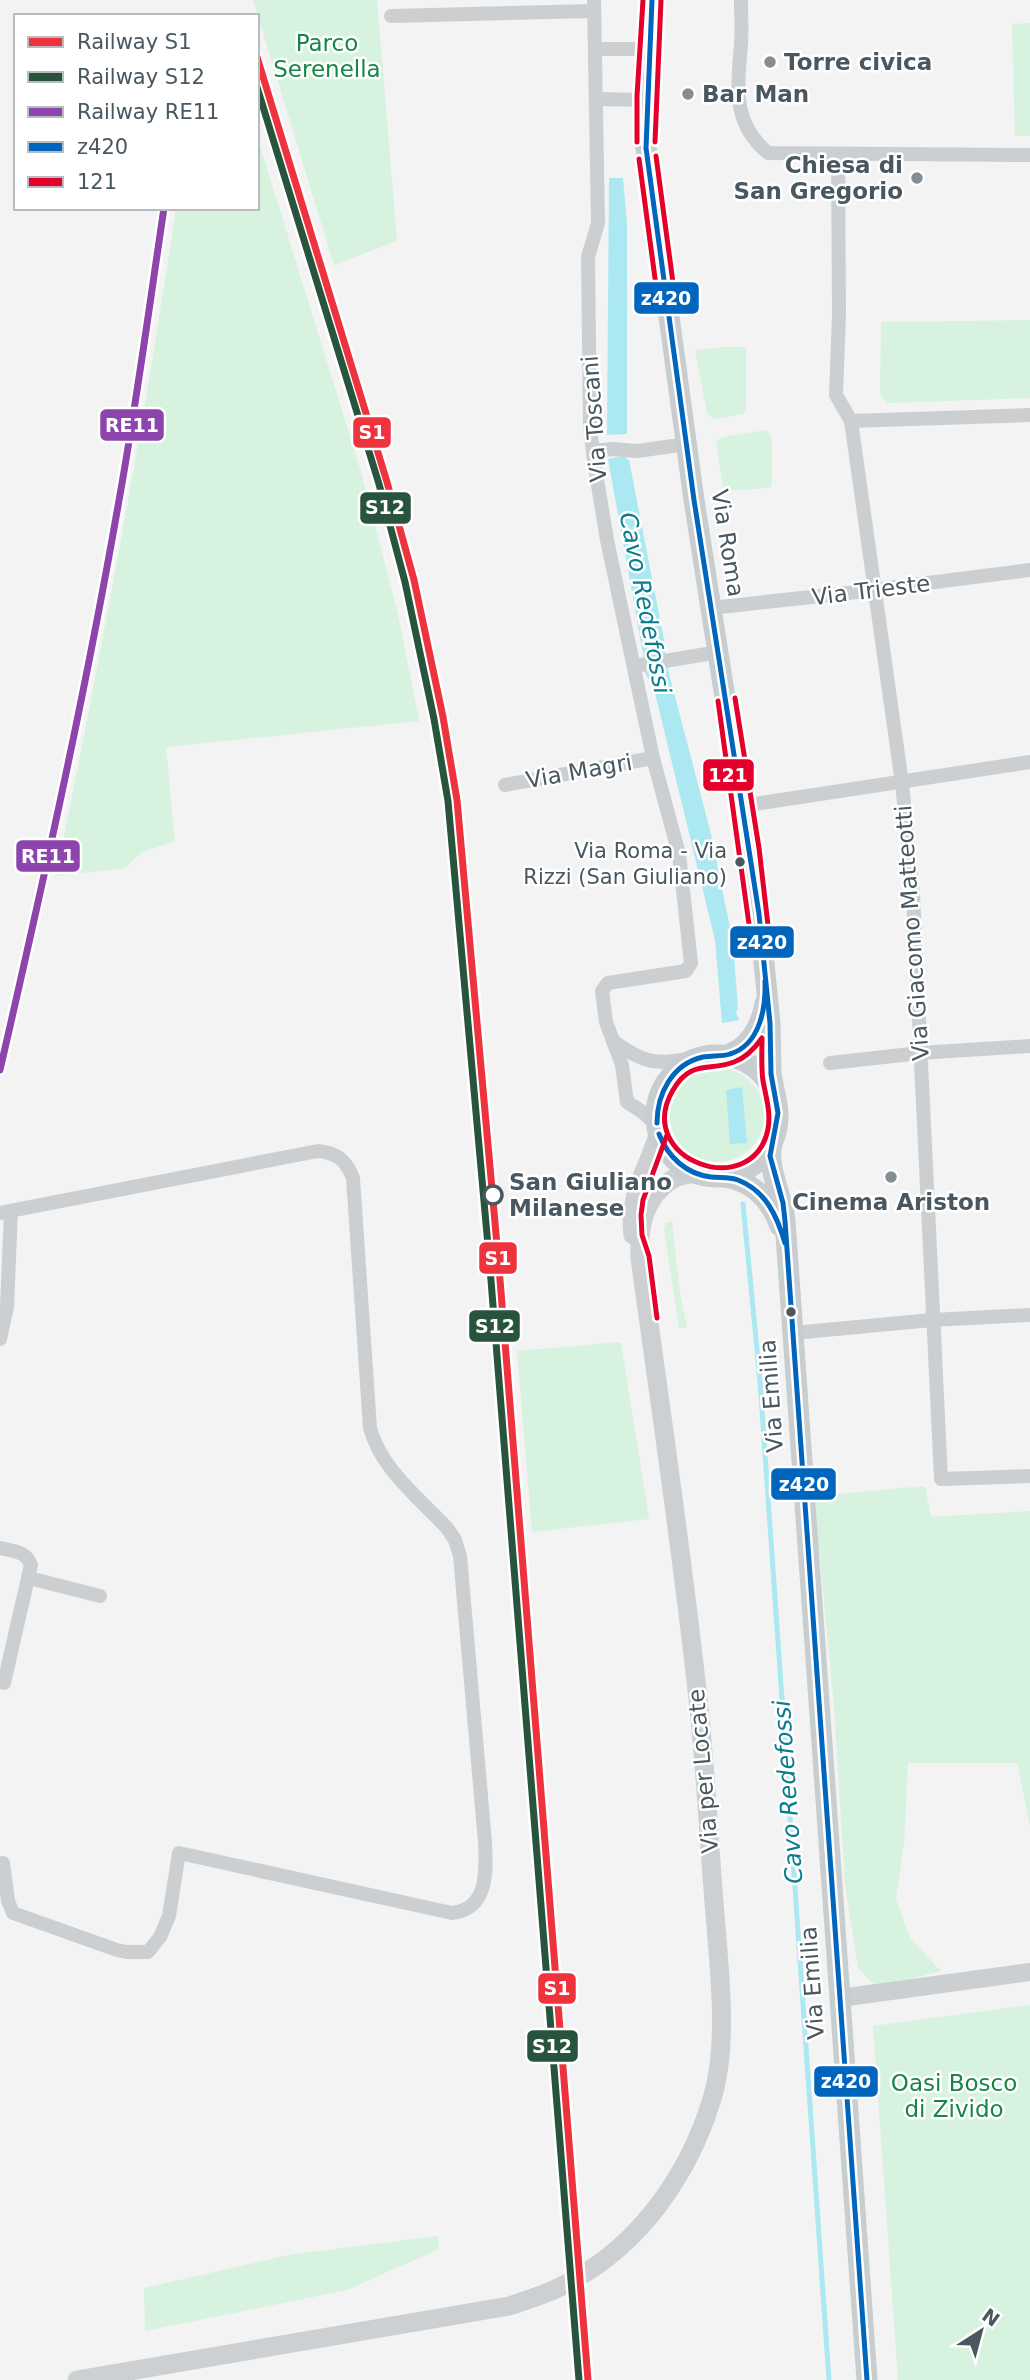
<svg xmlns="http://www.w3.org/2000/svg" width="1030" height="2380" viewBox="0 0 1030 2380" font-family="'DejaVu Sans',sans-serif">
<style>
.green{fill:#d7f2df}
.water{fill:#abe8f1}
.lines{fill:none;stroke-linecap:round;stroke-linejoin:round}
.stream{stroke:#abe8f1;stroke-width:5}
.minor{stroke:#cccfd1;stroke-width:14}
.tertiary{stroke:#cccfd1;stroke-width:18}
.secondary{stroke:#cdd0d2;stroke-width:19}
.primary{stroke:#c8cdcf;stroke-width:21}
.bus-1-casing{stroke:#fff;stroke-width:10}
.bus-2-casing{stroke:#fff;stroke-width:10}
.bus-1{stroke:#0065bd;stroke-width:5}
.bus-2{stroke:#e4002b;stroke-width:5}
.rail-1-casing{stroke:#fff;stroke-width:12}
.rail-2-casing{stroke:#fff;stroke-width:12}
.rail-3-casing{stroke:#fff;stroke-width:12}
.rail-1{stroke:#ee333e;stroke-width:7}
.rail-2{stroke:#28543d;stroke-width:7}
.rail-3{stroke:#8e44ad;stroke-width:7}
.poi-dot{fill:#848e93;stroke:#fff;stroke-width:2.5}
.bus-dot{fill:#485760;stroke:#fff;stroke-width:2.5}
.stop-dot{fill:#fff;stroke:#485760;stroke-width:3.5}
.labels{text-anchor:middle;stroke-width:5;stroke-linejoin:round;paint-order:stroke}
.bus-label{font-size:21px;fill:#485760;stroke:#fff;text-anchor:end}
.park-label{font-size:23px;fill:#148744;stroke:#fff}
.poi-label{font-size:23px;font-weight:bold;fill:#485760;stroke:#fff;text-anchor:start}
.street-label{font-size:23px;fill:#485760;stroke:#fff}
.stop-label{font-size:23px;font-weight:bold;fill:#485760;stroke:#fff;text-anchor:start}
.water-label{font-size:24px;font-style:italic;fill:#097c8d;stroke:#fff}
.line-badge{stroke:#fff;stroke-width:2.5}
.badge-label{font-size:19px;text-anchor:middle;font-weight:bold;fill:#fff}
</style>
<rect width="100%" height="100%" fill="#f3f3f3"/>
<!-- green -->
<g class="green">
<path d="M253 0H377L397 241 334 265Z"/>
<path d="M1030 23V136H1015L1012 24Z"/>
<path d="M257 136 361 472 398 614 419 721 166 747 175 841 143 852 124 868 56 876C101 654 143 432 176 208H257Z"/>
<path d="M1030 320V398L888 403 880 395 881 322Z"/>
<path d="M725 347H746V410L744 414 715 419 707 413 695 350Z"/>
<path d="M766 430 772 437V485L769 488 726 491 723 488 716 442 723 437Z"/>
<circle cx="717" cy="1115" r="47"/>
<path d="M666 1222H672L680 1294 687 1328H679L664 1230Z"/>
<path d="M621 1342 649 1519 532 1532 517 1351Z"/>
<path d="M925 1486 931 1517 1030 1511V1826L1017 1763H908L904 1843 896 1899 910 1938 941 1971 877 1988 858 1968 845 1885 834 1706 814 1496Z"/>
<path d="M1030 2005V2380H898L873 2026Z"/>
<path d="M438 2236 439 2249 347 2290 145 2331 144 2288 294 2254Z"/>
</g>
<!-- water -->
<g class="water">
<path d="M609 178H623L627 224V434L607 435Z"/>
<path d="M623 456 629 460 666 650 665 656 644 659 608 459Z"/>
<path d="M667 666 710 830 733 942 738 1009 736 1012 739 1020 722 1023 715 940 655 693 644 670Z"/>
<path d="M742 1087 747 1143 730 1144 726 1090Z"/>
</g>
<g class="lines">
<!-- stream -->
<path class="stream" d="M743 1204 760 1381 829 2380"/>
<!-- minor -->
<g class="minor">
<path d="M594 0 598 223 588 257 590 428 594 461 607 540 653 758 679 854 691 963 686 971 608 983 602 991 606 1022 622 1065 627 1102 641 1111 657 1125"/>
<path d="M741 0C741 14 742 29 741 43 738 87 731 122 768 153L1030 155"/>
<path d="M391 16 593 11"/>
<path d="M595 49H650"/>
<path d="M596 99 647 100"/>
<path d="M838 154 839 315 836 395 851 421 902 783 913 895 941 1479 1030 1476"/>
<path d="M851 421 1030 415"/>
<path d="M593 451 612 449 637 451 687 444"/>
<path d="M711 608 857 592 1030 570"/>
<path d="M634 666 719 652"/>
<path d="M505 785 653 758"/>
<path d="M742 806 1030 762"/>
<path d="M613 1041C653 1070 661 1062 707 1056"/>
<path d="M830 1063 920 1053 1030 1046"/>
<path d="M0 1213 318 1151C337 1153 346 1160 353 1178L370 1428C381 1469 419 1498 447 1528L455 1540 460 1556 485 1842C486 1871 489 1909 452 1913L179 1853 169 1916 160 1937 148 1952H127L117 1950 13 1913 8 1901 3 1863"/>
<path d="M793 1333 932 1320 1030 1315"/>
<path d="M0 1339 7 1307 11 1211"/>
<path d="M0 1548C13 1551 26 1551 31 1565L4 1683"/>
<path d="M29 1578 100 1596"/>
</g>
<!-- tertiary -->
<path class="tertiary" d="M840 1998 1030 1972"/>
<!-- secondary -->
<g class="secondary">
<path d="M633 1235C628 1195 648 1169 659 1132"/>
<path d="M77 2380 509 2306C530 2299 553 2292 573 2280 641 2243 688 2175 711 2102 731 2042 717 1952 713 1889 708 1826 705 1762 698 1699 682 1551 660 1405 640 1258 640 1246 639 1235 642 1224 647 1197 672 1168 701 1175"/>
</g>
<!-- primary -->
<g class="primary">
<path d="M652 0 646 148 694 500 759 914 770 1023 771 1074 776 1099"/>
<circle cx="717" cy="1116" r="61"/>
<path d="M722 1056C748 1051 761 1027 765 1003"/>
<path d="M772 1144C766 1168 783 1196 785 1221L867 2380"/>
<path d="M725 1177C753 1181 771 1201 780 1226"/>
</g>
<defs>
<g id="bus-1">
<path d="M652 0 646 148 694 500 759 914 770 1023 771 1074 778 1113 770 1156 783 1203 785 1221 867 2380"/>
<path d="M657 1123C657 1094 672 1064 703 1057 712 1055 721 1057 730 1054 760 1045 766 1008 765 981"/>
<path d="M659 1134C668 1157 686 1174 711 1177 720 1178 729 1177 738 1180 766 1191 777 1216 785 1243"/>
</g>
<g id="bus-2">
<path d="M637 142V96L643 0"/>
<path d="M655 142 661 0"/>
<path d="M656 156 676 305"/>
<path d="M639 159 659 308"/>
<path d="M735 698 759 848 771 951"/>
<path d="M718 701 753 953"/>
<path d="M762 1038C762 1052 761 1067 763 1081 766 1097 771 1113 768 1129 753 1203 632 1160 673 1090 691 1059 709 1072 734 1062 746 1058 755 1048 762 1038Z"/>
<path d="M657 1318 649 1256 642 1235 641 1215 643 1200 667 1135"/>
</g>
</defs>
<!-- bus-1 casing -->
<use href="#bus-1" class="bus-1-casing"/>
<!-- bus-2 casing -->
<use href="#bus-2" class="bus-2-casing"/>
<!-- bus-1 -->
<use href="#bus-1" class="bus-1"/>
<!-- bus-2 -->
<use href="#bus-2" class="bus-2"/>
<defs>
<path id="rail-1" d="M257 57 387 482 414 580 443 717 457 800 499 1267 588 2380"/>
<path id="rail-2" d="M257 87 379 484 405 582 434 719 448 801 490 1268 579 2380"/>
<path id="rail-3" d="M0 1070C43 883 85 695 118 506 136 407 149 308 164 208"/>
</defs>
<!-- rail-1 casing -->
<use href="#rail-1" class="rail-1-casing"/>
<!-- rail-2 casing -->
<use href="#rail-2" class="rail-2-casing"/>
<!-- rail-3 casing -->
<use href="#rail-3" class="rail-3-casing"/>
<!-- rail-1 -->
<use href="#rail-1" class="rail-1"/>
<!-- rail-2 -->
<use href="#rail-2" class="rail-2"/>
<!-- rail-3 -->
<use href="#rail-3" class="rail-3"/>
</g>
<!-- markers -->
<g class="poi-dot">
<circle cx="770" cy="62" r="7"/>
<circle cx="688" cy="94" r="7"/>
<circle cx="917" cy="178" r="7"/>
<circle cx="891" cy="1177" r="7"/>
</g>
<g class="bus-dot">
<circle cx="740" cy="862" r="6"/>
<circle cx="791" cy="1312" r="6"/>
</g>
<circle class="stop-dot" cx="493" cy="1195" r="9"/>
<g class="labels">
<!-- bus labels -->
<g class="bus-label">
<text x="727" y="858">Via Roma - Via<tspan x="727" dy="26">Rizzi (San Giuliano)</tspan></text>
</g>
<!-- park labels -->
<g class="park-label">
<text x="327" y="51">Parco<tspan x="327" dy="26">Serenella</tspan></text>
<text x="954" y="2091">Oasi Bosco<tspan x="954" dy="26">di Zivido</tspan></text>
</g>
<!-- poi labels -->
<g class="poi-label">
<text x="784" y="70">Torre civica</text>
<text x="702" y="102">Bar Man</text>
<text x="903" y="173" text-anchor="end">Chiesa di<tspan x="903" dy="26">San Gregorio</tspan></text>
<text x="891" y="1210" text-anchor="middle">Cinema Ariston</text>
</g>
<!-- street labels -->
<g class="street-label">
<text transform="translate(594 419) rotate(-94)" y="8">Via Toscani</text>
<text transform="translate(728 543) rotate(81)" y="8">Via Roma</text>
<text transform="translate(871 590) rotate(-7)" y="8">Via Trieste</text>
<text transform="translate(579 771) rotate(-10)" y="8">Via Magri</text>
<text transform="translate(912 933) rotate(-94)" y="8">Via Giacomo Matteotti</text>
<text transform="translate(771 1396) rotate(-94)" y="8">Via Emilia</text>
<text transform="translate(703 1771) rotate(-95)" y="8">Via per Locate</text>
<text transform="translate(812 1983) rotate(-94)" y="8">Via Emilia</text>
</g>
<!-- stop labels -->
<g class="stop-label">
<text x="509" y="1190">San Giuliano<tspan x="509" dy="26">Milanese</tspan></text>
</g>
<!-- water labels -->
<g class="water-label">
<text transform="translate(645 603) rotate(79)" y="8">Cavo Redefossi</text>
<text transform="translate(788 1792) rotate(-94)" y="8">Cavo Redefossi</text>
</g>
</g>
<g class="line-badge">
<rect x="633" y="281" width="67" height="34" rx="7" fill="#0065bd"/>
<rect x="99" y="408" width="66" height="34" rx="7" fill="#8e44ad"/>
<rect x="352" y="416" width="40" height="33" rx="7" fill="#ee333e"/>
<rect x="359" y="491" width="53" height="34" rx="7" fill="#28543d"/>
<rect x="702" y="758" width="53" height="34" rx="7" fill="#e4002b"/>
<rect x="15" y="839" width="66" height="34" rx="7" fill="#8e44ad"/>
<rect x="729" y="925" width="66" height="34" rx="7" fill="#0065bd"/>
<rect x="478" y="1241" width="40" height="34" rx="7" fill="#ee333e"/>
<rect x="468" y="1309" width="53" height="34" rx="7" fill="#28543d"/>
<rect x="770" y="1467" width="67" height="34" rx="7" fill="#0065bd"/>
<rect x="537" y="1972" width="40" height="33" rx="7" fill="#ee333e"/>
<rect x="526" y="2029" width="53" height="34" rx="7" fill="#28543d"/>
<rect x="813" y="2065" width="66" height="33" rx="7" fill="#0065bd"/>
</g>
<g class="badge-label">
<text x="666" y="305">z420</text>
<text x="132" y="432">RE11</text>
<text x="372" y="439">S1</text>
<text x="385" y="514">S12</text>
<text x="728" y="782">121</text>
<text x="48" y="863">RE11</text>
<text x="762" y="949">z420</text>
<text x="498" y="1265">S1</text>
<text x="495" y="1333">S12</text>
<text x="804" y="1491">z420</text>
<text x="557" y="1995">S1</text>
<text x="552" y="2053">S12</text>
<text x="846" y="2088">z420</text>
</g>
<!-- legend -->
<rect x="14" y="14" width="245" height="196" fill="#ffffff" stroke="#b6bcbf" stroke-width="2"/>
<rect x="28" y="37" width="35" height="10" fill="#ee333e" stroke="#b6bcbf" stroke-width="2"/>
<text x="77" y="49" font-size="21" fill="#485760">Railway S1</text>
<rect x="28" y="72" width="35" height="10" fill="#28543d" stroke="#b6bcbf" stroke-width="2"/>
<text x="77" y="84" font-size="21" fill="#485760">Railway S12</text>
<rect x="28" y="107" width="35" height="10" fill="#8e44ad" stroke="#b6bcbf" stroke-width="2"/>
<text x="77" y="119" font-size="21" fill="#485760">Railway RE11</text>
<rect x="28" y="142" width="35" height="10" fill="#0065bd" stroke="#b6bcbf" stroke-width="2"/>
<text x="77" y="154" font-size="21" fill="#485760">z420</text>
<rect x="28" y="177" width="35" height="10" fill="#e4002b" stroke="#b6bcbf" stroke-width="2"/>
<text x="77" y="189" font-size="21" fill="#485760">121</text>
<!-- north arrow -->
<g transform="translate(981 2331) rotate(36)" stroke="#ffffff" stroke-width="5" paint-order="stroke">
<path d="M0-5L12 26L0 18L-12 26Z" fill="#485760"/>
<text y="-10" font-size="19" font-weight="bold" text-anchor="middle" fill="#485760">N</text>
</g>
</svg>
